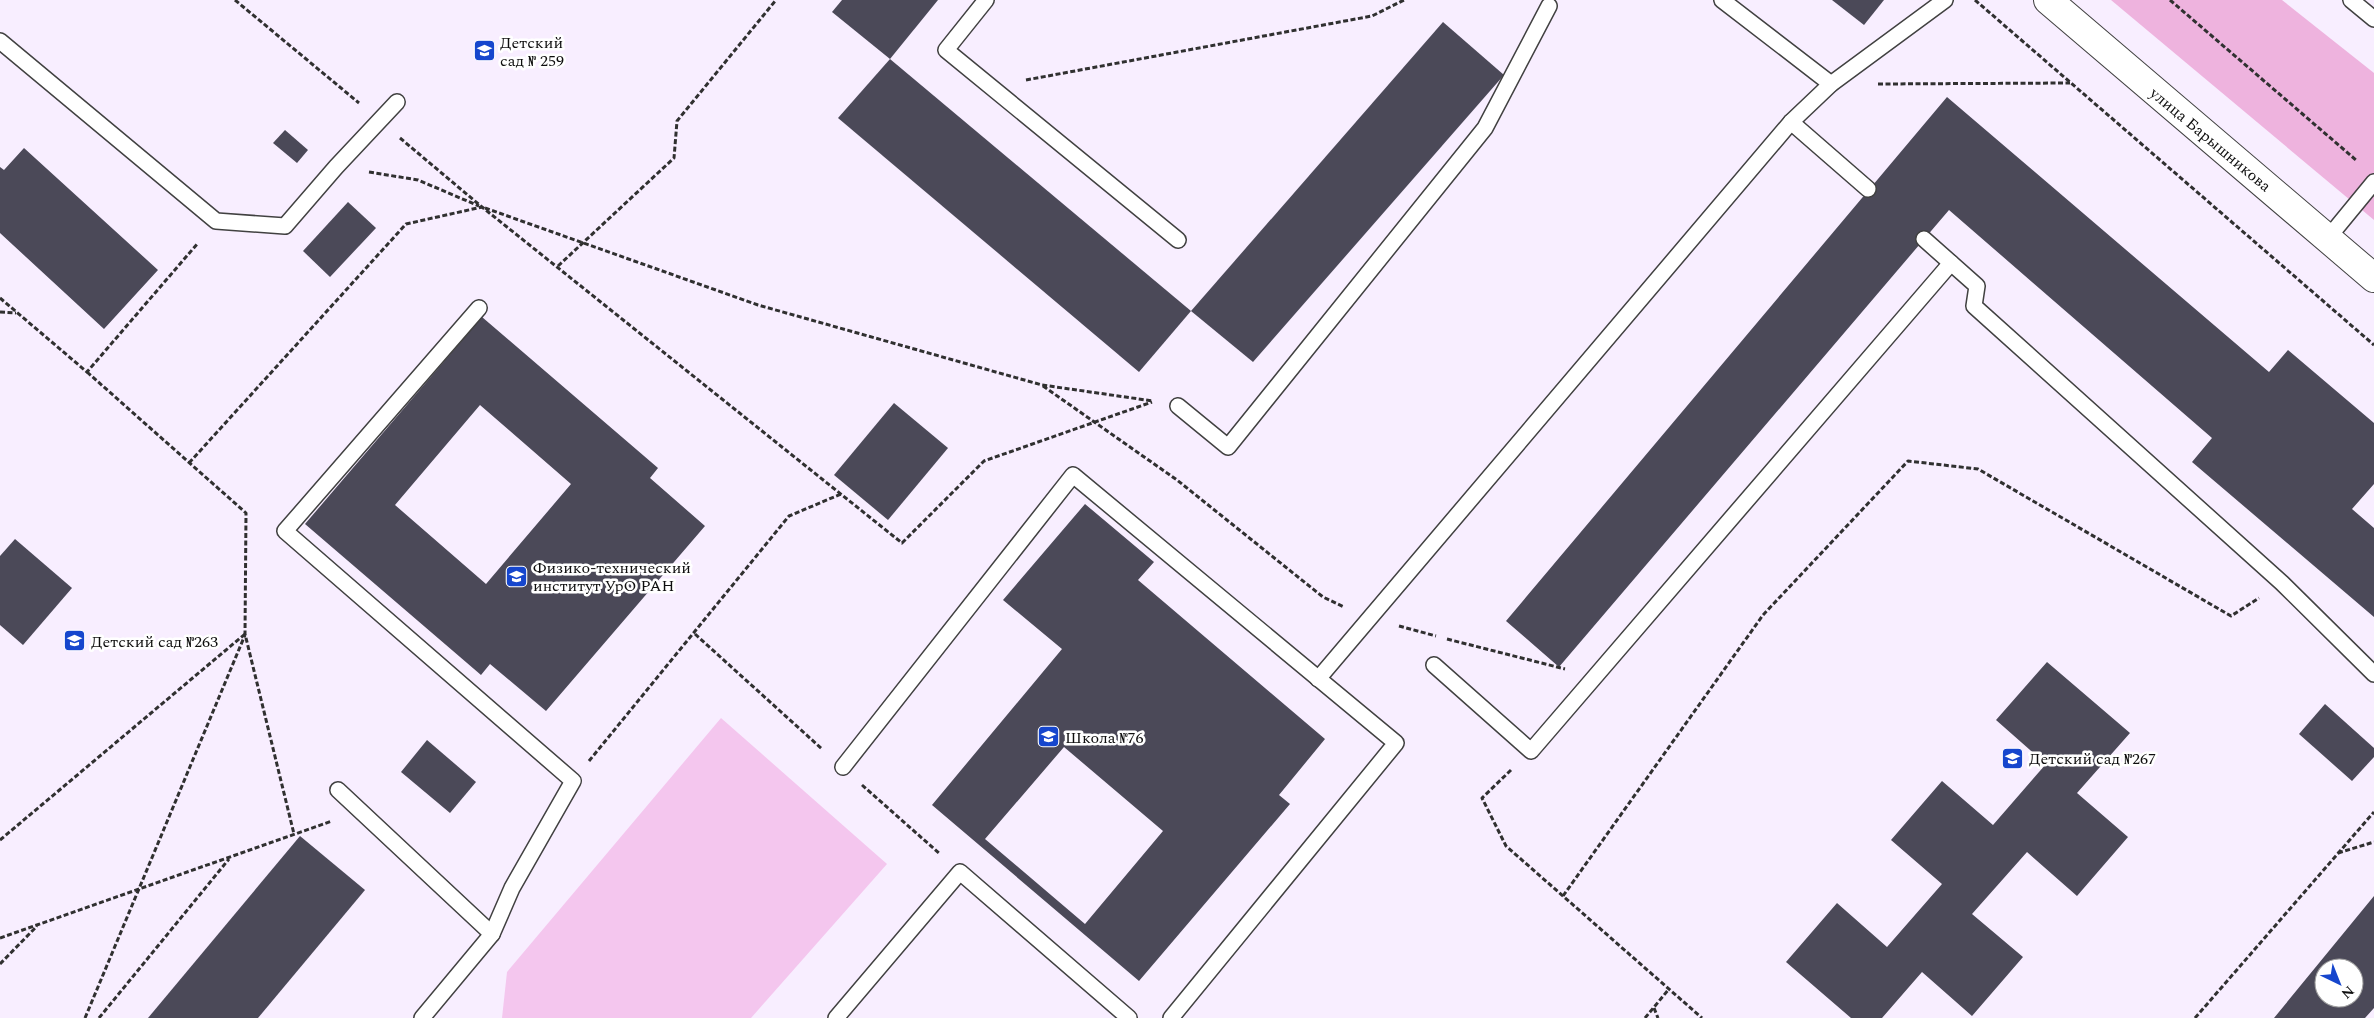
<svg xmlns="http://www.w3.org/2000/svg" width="2374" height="1018" viewBox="0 0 2374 1018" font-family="Spectral,serif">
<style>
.green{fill:#eeb3de}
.pitch{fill:#f4c6ee}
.building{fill:#4b4958;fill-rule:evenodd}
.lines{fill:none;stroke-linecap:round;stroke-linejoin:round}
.lane-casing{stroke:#414141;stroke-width:18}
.street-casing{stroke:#414141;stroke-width:30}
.path{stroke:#303030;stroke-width:3;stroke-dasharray:5 2.5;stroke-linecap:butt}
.lane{stroke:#fff;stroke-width:15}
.street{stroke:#fff;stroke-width:28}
.labels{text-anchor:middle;stroke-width:5;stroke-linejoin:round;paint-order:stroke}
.poi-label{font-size:16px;fill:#0e0e0e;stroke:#fff;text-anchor:start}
.street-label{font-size:16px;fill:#0e0e0e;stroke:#fff}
</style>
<rect width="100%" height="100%" fill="#f8eeff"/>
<!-- green -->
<path class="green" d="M2111 0H2282L2374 73V220Z"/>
<!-- pitch -->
<path class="pitch" d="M721 718 887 864 751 1018H502L507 972Z"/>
<!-- building -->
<g class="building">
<path d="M842 0H938L890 59 832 12Z"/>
<path d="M1832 0H1884L1864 25Z"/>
<path d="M1443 22 1504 75 1253 362 1191 311Z"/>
<path d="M890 59 1191 311 1139 372 838 118Z"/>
<path d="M1947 97 2269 372 2288 350 2374 423V484L2352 509 2374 528V617L2192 462 2212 438 1949 210 1559 667 1506 621Z"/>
<path d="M285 130 308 150 297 163 273 143Z"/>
<path d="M24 148 158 270 104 329 0 233V167L4 170Z"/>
<path d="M348 202 376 228 330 277 303 251Z"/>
<path d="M482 317 658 468 650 478 705 526 546 711 490 664 481 675 305 524ZM480 405 571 484 486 584 395 505Z"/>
<path d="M894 403 948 448 888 520 834 475Z"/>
<path d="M1085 504 1154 562 1138 580 1325 739 1279 795 1290 804 1139 981 932 805 1062 649 1003 600ZM1064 747 1163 831 1085 924 985 839Z"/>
<path d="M15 539 72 588 23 645 0 625V556Z"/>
<path d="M2047 662 2130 733 2077 793 2128 837 2077 896 2027 852 1972 914 2023 957 1972 1016 1922 972 1882 1018H1851L1786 962 1837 903 1887 947 1942 884 1891 840 1942 781 1993 825 2046 764 1996 720Z"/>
<path d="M2325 704 2374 748V757L2352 781 2299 734Z"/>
<path d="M427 740 476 782 450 813 401 772Z"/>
<path d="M300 836 365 890 258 1018H148Z"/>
<path d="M2374 896V1008L2365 1018H2274ZM2324 968H2354V998H2324Z"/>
</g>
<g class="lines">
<defs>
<g id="lane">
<path d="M986 0 946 50 1178 240"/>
<path d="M1722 0 1831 84"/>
<path d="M2351 0 2374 19"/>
<path d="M0 41 216 221 285 226 336 167 397 102"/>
<path d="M1791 122 1868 189"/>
<path d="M2328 238 2374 182"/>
<path d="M1924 239 1977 286 1974 306 2282 583 2374 674"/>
<path d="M1178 406 1228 447 1485 128 1549 6"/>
<path d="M1434 665 1531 751 1951 263"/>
<path d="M1318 679 1791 122 1831 84 1945 0"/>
<path d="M843 767 1073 475 1396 743 1171 1018"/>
<path d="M338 790 492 934"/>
<path d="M422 1018 492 934 512 888 573 781 285 531 479 308"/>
<path d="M836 1018 960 872 1129 1018"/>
</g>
<path id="street" d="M2048 0 2374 278"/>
</defs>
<!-- lane casing -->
<use href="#lane" class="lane-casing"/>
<!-- street casing -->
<use href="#street" class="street-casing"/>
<!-- path -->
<g class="path">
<path d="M235 0 359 103"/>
<path d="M1975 0 2374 345"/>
<path d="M2170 0 2356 160"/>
<path d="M1026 80 1372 16 1404 0"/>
<path d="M1878 84 2070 83"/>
<path d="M400 138 482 207 902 543 984 461 1152 402"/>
<path d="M369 172 418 180 479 206"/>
<path d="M485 208 758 305 1042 385 1153 401"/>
<path d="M558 266 674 158 677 121 776 0"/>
<path d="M0 298 87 372 198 243"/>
<path d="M0 312 16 313"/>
<path d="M87 372 246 513 245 634 294 834"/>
<path d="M1043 386 1177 480 1323 597 1344 607"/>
<path d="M189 463 406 224 482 207"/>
<path d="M1399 626 1436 636"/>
<path d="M695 634 822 749"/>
<path d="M1447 639 1565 669"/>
<path d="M589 761 789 516 841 494"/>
<path d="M1511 770 1482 798 1506 846 1702 1018"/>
<path d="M862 785 940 854"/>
<path d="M0 840 245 634"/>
<path d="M2338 853 2374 842"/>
<path d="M1563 896 1763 615 1908 461 1978 469 2231 616 2259 598"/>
<path d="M0 938 332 821"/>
<path d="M0 964 37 926"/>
<path d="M1654 1008 1658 1018"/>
<path d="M85 1018 245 635"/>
<path d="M99 1018 229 859"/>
<path d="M1645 1018 1669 989"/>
<path d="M2195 1018 2374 812"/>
</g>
<!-- lane -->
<use href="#lane" class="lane"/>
<!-- street -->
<use href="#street" class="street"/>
</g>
<!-- icons -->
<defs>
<symbol id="school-square" viewBox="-11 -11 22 22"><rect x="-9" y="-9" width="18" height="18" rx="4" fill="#1646cd" stroke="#fff"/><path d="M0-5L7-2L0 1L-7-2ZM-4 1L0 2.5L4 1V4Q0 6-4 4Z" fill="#fff"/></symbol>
<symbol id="university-square" viewBox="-11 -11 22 22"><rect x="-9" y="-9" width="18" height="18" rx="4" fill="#1646cd" stroke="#fff"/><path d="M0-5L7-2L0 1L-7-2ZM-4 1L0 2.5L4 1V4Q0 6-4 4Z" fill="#fff"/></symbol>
</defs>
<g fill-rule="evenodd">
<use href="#school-square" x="472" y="38" width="25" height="25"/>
<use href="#university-square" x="504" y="564" width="25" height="25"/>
<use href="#school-square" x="62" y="628" width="25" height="25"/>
<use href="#school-square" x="1036" y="724" width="25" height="25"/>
<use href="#school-square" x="2000" y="746" width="25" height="25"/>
</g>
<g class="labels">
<!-- poi labels -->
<g class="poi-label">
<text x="500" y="48">Детский<tspan x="500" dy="18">сад № 259</tspan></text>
<text x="533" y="573">Физико-технический<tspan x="533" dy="18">институт УрО РАН</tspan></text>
<text x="91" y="647">Детский сад №263</text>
<text x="1065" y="743">Школа №76</text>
<text x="2029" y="764">Детский сад №267</text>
</g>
<!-- street labels -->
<g class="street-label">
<text transform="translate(2211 139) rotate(40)" y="6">улица Барышникова</text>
</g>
</g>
<!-- north arrow -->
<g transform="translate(2339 983) rotate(137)"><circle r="24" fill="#ffffff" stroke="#9f9f9f"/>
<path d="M0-4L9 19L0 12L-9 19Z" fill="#1646cd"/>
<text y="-8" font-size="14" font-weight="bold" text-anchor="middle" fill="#0e0e0e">N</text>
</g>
</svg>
